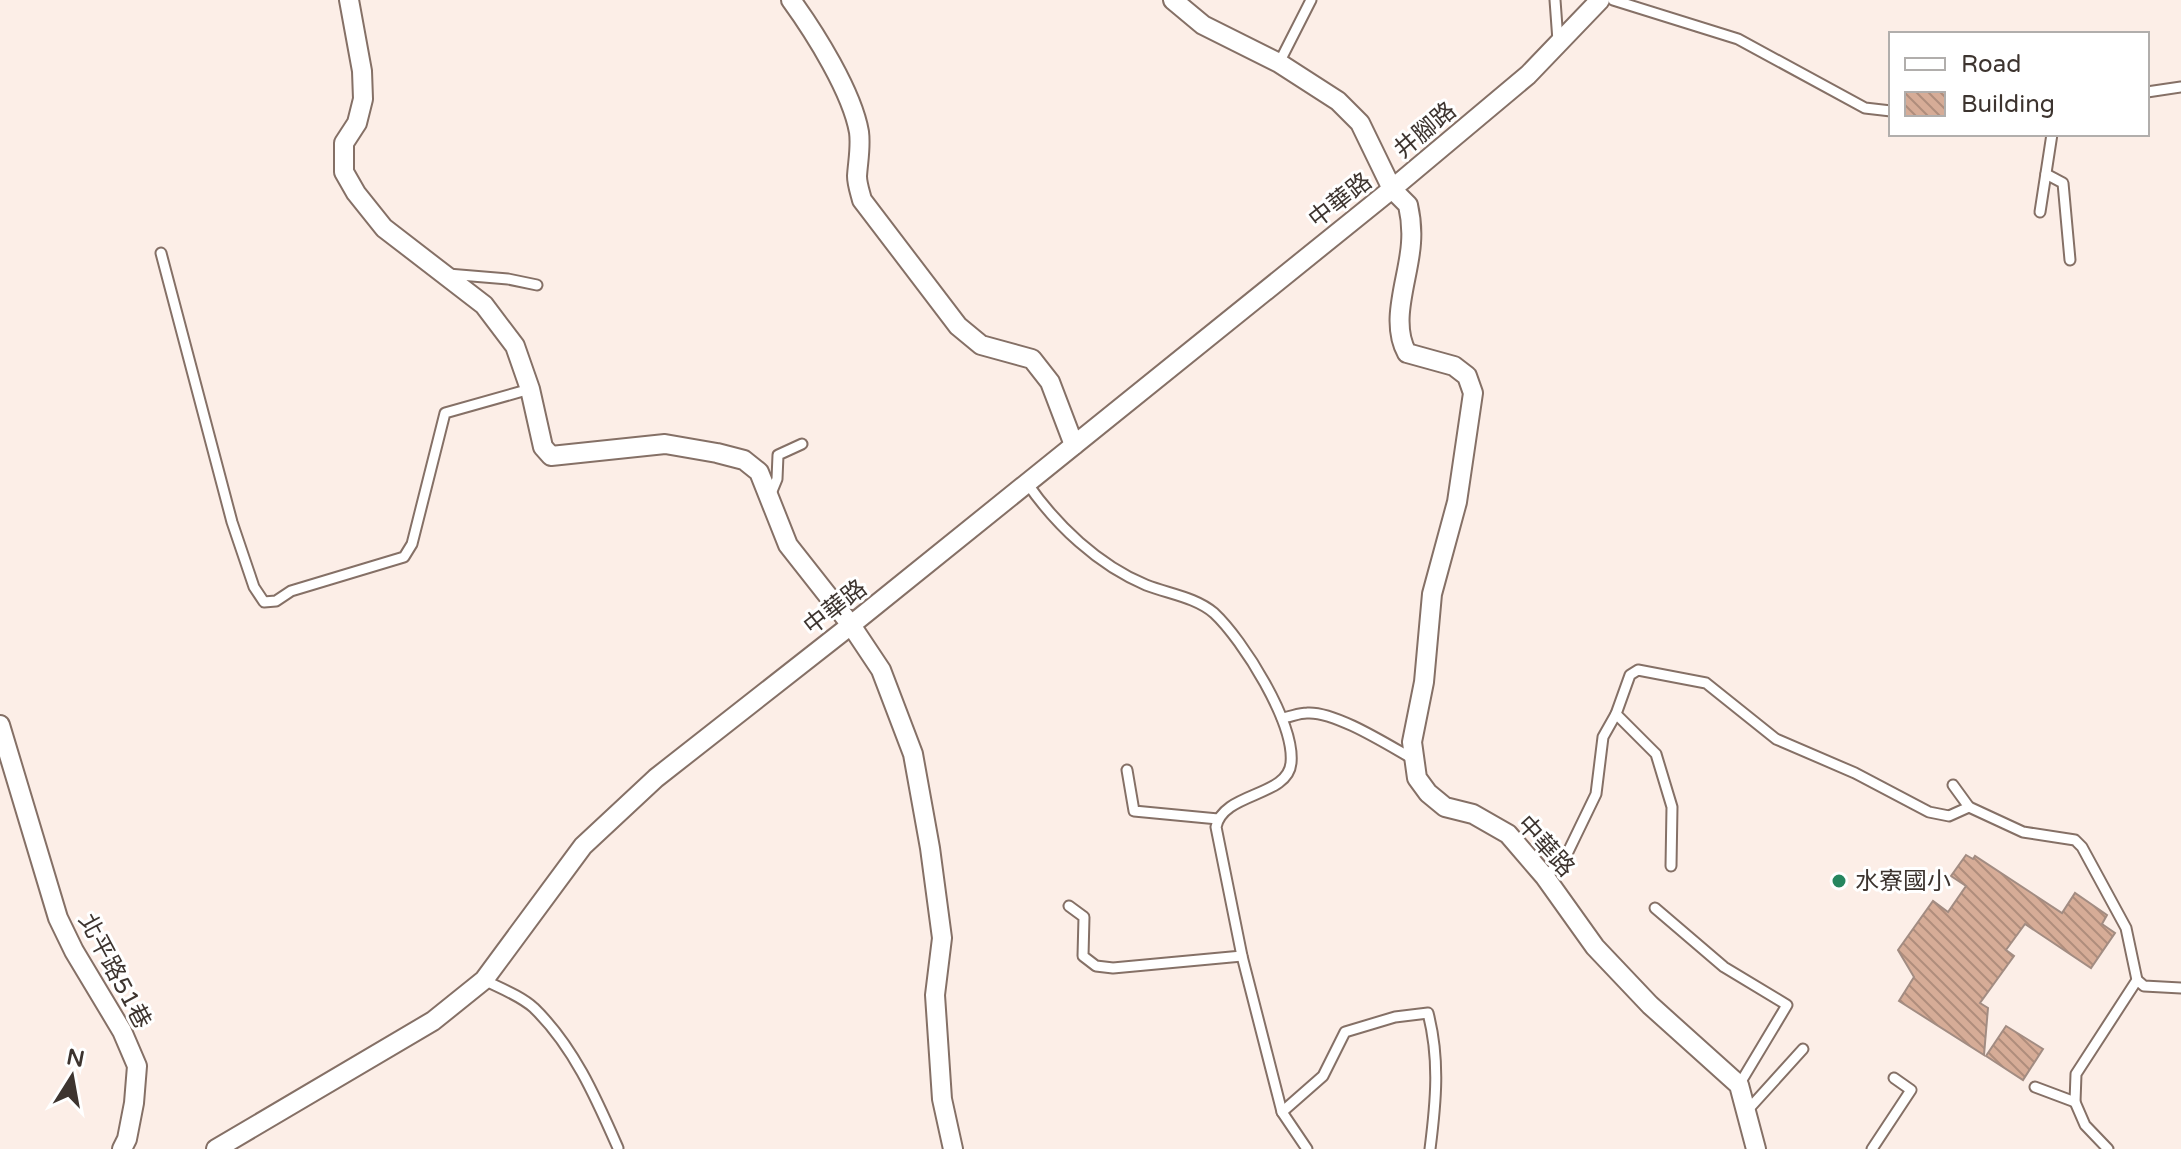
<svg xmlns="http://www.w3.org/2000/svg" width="2181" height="1149" viewBox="0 0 2181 1149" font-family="'Varela Round','Noto Sans TC',sans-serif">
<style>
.building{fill:url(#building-back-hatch);stroke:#a28c82;stroke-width:2}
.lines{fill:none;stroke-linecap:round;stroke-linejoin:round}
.service-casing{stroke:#857066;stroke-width:13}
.minor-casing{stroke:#857066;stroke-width:22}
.service{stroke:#fff;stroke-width:9}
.minor{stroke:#fff;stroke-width:18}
.poi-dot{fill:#25865f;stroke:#fff;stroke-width:3}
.labels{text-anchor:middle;stroke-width:6;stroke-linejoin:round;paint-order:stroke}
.street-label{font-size:24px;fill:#3d342f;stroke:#fff}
.poi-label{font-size:24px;fill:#3d342f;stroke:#fff;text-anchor:start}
</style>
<defs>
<pattern id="building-back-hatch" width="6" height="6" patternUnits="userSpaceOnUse" patternTransform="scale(2)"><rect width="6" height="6" fill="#d6ac97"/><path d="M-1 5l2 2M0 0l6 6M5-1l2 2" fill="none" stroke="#af8d7c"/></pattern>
</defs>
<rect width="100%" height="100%" fill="#fceee7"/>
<!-- building -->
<g class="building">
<path d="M1966 855 1973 859 1975 856 2062 913 2075 893 2107 915 2102 924 2115 933 2091 968 2025 924 2006 950 2014 956 1980 1003 1988 1008 1984 1055 1899 1001 1914 977 1898 950 1933 901 1948 912 1966 886 1951 876Z"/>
<path d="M2006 1026 2043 1049 2023 1080 1986 1056Z"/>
</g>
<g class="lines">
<defs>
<g id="service">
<path d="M1555 0 1558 41"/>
<path d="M1613 0 1738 39 1865 108 1891 111"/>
<path d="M1279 63 1311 0"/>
<path d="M2147 92 2181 87"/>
<path d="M2046 174 2063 183 2070 260"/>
<path d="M2040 212 2052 134"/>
<path d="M161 253 232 522 254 587 264 602 276 601 291 591 404 557 412 544 445 413 530 389"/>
<path d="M448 274 508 279 537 285"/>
<path d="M1027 483C1056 525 1098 565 1146 585 1169 594 1195 597 1214 613 1243 640 1295 723 1291 763 1288 797 1223 792 1216 827L1242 956 1282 1112 1307 1149"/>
<path d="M770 496 777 479 778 455 802 444"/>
<path d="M1282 718C1290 717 1299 713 1307 713 1335 711 1388 745 1413 759"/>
<path d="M1127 770 1134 811 1218 819"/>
<path d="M1969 807 2023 832 2075 840 2082 847 2126 928 2137 980 2076 1074 2075 1102 2085 1125 2108 1149"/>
<path d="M1671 866 1672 807 1656 754 1616 714 1630 675 1638 670 1706 683 1776 739 1855 773 1929 812 1949 816 1969 807 1953 785"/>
<path d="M1545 877 1566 856 1596 794 1603 737 1616 714"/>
<path d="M1069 906 1084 917 1083 956 1096 966 1113 968 1242 956"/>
<path d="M1655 908 1724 967 1787 1005 1739 1085"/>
<path d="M484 980C500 988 521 996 534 1008 574 1047 596 1098 618 1148"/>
<path d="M2137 980 2144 986 2181 988"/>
<path d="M2035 1087 2075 1102"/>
<path d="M1282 1112 1323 1076 1345 1032 1395 1017 1428 1013C1440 1059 1436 1102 1430 1149"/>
<path d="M1746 1112 1803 1049"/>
<path d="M1872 1149 1911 1090 1894 1078"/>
</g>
<g id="minor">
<path d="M349 0 362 71 363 99 357 123 344 143V172L356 193 384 228 484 305 515 346 530 389 543 447 551 456 665 444 717 453 744 460 759 472 788 545 851 625 881 670 913 754 930 848 942 938 935 995 942 1099 953 1149"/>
<path d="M791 0C815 33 852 92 859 132 861 147 858 161 857 176 857 184 860 192 862 200L958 326 981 345 1032 359 1050 382 1074 445"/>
<path d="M1173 0 1203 25 1279 63 1338 101 1360 123 1392 189 1408 205C1411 218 1412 230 1411 243 1409 278 1389 321 1407 353L1454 366 1467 376 1473 393 1457 502 1432 594 1424 682 1412 742 1417 778 1428 793 1445 807 1473 814 1508 834 1545 877 1595 947 1650 1005 1739 1085 1756 1149"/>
<path d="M0 725 58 918 74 951 122 1031 137 1066 134 1103 127 1139 122 1149"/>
<path d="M216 1149 433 1021 484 980 583 846 656 778 851 625 1392 189 1528 75 1600 0"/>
</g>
</defs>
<!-- service casing -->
<use href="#service" class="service-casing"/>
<!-- minor casing -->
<use href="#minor" class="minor-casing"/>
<!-- service -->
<use href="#service" class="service"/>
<!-- minor -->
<use href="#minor" class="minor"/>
</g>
<!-- markers -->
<circle class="poi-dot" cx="1839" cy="881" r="8"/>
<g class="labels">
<!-- street labels -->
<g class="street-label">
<text transform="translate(1425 130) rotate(-40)" y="8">井腳路</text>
<text transform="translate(1340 200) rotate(-38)" y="8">中華路</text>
<text transform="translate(835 607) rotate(-38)" y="8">中華路</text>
<text transform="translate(1546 846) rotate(48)" y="8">中華路</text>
<text transform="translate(115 971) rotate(62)" y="8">北平路51巷</text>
</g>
<!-- poi labels -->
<g class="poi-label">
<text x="1855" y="889">水寮國小</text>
</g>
</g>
<!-- legend -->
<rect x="1889" y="32" width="260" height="104" fill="#ffffff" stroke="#b1aeac" stroke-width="2"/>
<rect x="1905" y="58" width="40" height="12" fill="#ffffff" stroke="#b1aeac" stroke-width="2"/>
<text x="1961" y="72" font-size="24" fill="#3d342f">Road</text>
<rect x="1905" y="92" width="40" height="24" fill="url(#building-back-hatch)" stroke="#b1aeac" stroke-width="2"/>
<text x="1961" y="112" font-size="24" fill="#3d342f">Building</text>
<!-- north arrow -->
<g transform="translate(72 1077) rotate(11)" stroke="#ffffff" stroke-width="6" paint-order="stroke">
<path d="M0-6L14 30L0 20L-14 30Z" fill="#3d342f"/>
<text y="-12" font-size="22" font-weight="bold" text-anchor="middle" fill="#3d342f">N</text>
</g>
</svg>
